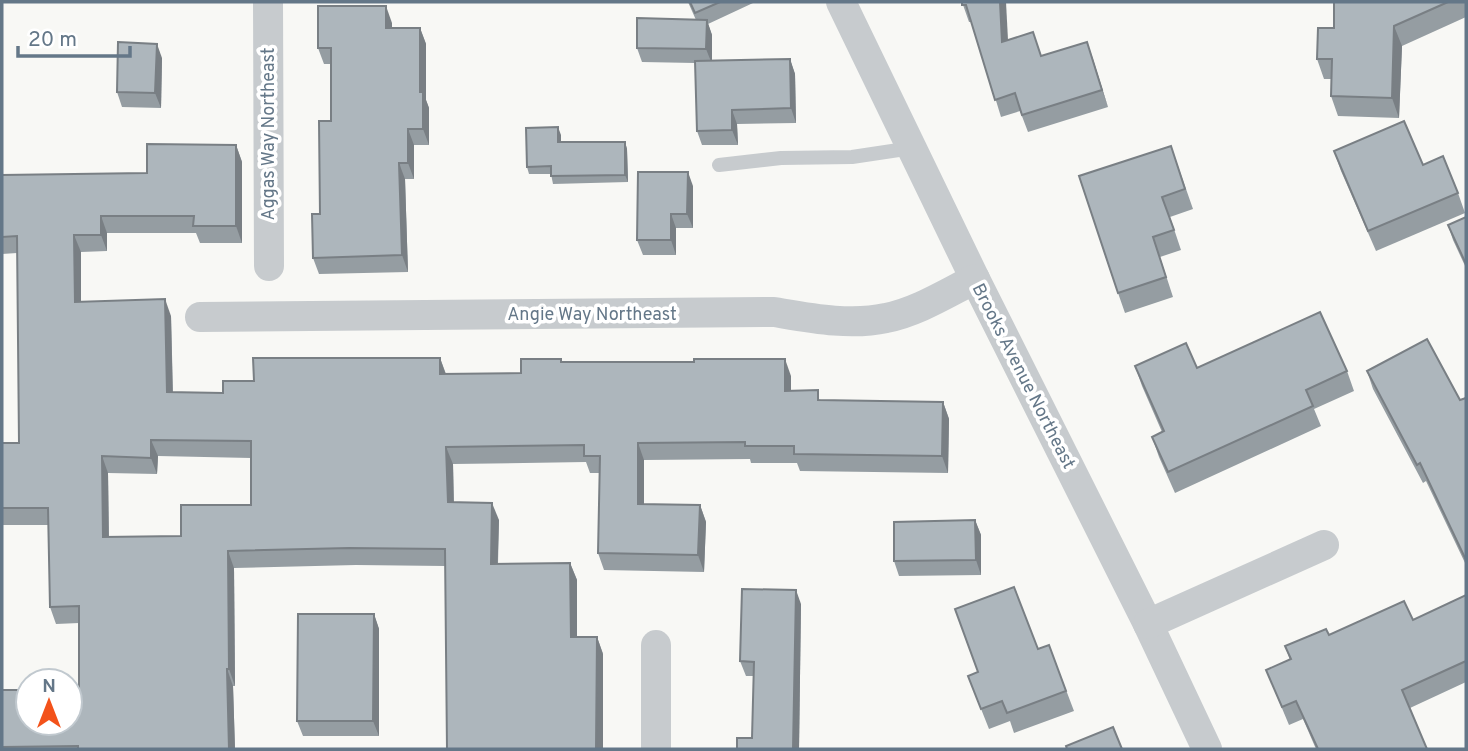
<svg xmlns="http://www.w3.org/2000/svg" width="1468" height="751" viewBox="0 0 1468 751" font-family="Overpass,sans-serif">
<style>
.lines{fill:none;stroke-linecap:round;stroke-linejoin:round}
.lane{stroke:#c7cbce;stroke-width:14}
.street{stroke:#c7cbce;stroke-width:30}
.wall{fill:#959da2;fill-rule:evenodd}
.shaded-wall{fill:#797f84}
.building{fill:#adb6bc;stroke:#797f84;stroke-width:2;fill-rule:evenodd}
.labels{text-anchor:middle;stroke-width:7;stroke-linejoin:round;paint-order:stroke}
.street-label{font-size:18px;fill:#647788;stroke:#fff}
</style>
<rect width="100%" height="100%" fill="#f8f8f5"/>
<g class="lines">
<!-- lane -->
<path class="lane" d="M719 165 781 158 852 157 912 148"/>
<!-- street -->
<g class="street">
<path d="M268 2 269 266"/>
<path d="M841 2 975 279 1148 624 1207 749"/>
<path d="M200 317 774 312C810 318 850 326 886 318 917 312 947 293 975 279"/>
<path d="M1148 624 1324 545"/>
<path d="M656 749V645"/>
</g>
</g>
<!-- wall -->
<g class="wall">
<path d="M688 2H752L753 3 708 24 712 35V61L790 59 795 74 796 123 737 124 738 145H702L697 131 695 63 642 62 637 48 696 20Z"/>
<path d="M962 2 1008 40 1041 56 1087 42 1108 107 1028 132 1020 111 1001 117 972 22H969Z"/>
<path d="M1334 2H1466V17L1402 46 1399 118 1338 116 1331 96V79H1324L1317 59 1334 28Z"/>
<path d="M392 23V28H420L426 44V100L429 108V145H414V179H405L408 272 319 274 313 258 320 214 331 121V64H324L318 48Z"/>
<path d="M162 58 161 108 122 107 117 92Z"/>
<path d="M561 135V142H625L627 149 628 182 553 184 551 174H529L527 167Z"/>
<path d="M236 145 242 162V243H200L196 233H107V251L81 252V302L171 316 173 392 223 393 254 381 440 358 446 374 521 373 561 359 562 362 791 376V391L821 400 943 402 949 419 948 473 800 471 797 463H751L750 459 644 460V504L700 505 706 522 704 572 604 570 598 553 600 473H590L586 462 453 464 454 502 499 520 498 564 570 563 577 580V637H597L603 654 445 566 356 565 234 568 235 686H233L235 749H2V690H79V623L56 624 50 607 48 525H2V443H19L17 253 2 254V175L147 173ZM158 456 251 458V505L181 536 109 537 108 473 157 474Z"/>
<path d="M1171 146 1193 209 1170 217 1181 250 1160 257 1173 297 1125 313 1118 293Z"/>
<path d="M1334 151 1423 165 1458 193 1465 213 1376 251 1341 171Z"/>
<path d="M693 186V228H676V255H643L637 240Z"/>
<path d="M1466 217V268L1453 240 1448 225Z"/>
<path d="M1135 366 1347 371 1354 391 1314 409 1321 426 1175 493 1159 457 1152 437 1162 432 1142 386Z"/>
<path d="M1367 371 1460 400 1466 397V565L1426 481 1423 483 1373 389Z"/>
<path d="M975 520 981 535V575L899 576 894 561Z"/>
<path d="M1466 595V682L1410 708 1427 749H1316L1303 719 1289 725 1266 670 1290 660 1285 646 1329 635 1413 620Z"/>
<path d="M801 604 799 749H737L752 738 754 676H746L740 661Z"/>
<path d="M374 614 379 629V736H303L297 721Z"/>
<path d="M1049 645 1074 711 1014 733 1010 721 989 729 968 676Z"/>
</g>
<!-- shaded-wall -->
<g class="shaded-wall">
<path d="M1000 2H1006L1009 59 1002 42Z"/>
<path d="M386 6 392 23V44L386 28Z"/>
<path d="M707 20 712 35V64L706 49Z"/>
<path d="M1394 26 1402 46 1399 118 1392 98Z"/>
<path d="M420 28 426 44V100L429 108V145L423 129 420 92Z"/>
<path d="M1087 42 1093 59 1108 107 1102 90Z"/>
<path d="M157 44 162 58 161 108 155 93Z"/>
<path d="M790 59 795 74 796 123 791 108Z"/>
<path d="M732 110 737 124 738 145 732 130Z"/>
<path d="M558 127 561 135V149L558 142Z"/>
<path d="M408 129 414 145V179L408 163Z"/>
<path d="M625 142 627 149 628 182 625 175Z"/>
<path d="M236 145 242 162V243L236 226Z"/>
<path d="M399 163 405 179 408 272 402 255Z"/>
<path d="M688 172 693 186V228L687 214Z"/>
<path d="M671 214 676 228V255L671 240Z"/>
<path d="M101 216 107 233V251L101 235Z"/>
<path d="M74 235 81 252V319L75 302Z"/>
<path d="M165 299 171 316 173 409 167 392Z"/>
<path d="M440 358 446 375 440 374Z"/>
<path d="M785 359 791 376V408L785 391Z"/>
<path d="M943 402 949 419 948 473 942 456Z"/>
<path d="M151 440 158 456 157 474 151 458Z"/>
<path d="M638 443 644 460V521L638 504Z"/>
<path d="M446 447 453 464 454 519 448 502Z"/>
<path d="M102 456 108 473 109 554 103 537Z"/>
<path d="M492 503 499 520 497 581 491 564Z"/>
<path d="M700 505 706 522 704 572 698 555Z"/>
<path d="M975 520 981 535V575L976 560Z"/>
<path d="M228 551 234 568 235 686 229 669Z"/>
<path d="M570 563 577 580V654L571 637Z"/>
<path d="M796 590 801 604 799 749H793Z"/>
<path d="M374 614 379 629V736L373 721Z"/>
<path d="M597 637 603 654V749H596Z"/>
<path d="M227 669 233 686 235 749H229Z"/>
</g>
<!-- building -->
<g class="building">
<path d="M690 2H720L695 13Z"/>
<path d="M962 2H1000L1002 42 1033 32 1041 56 1087 42 1102 90 1022 115 1015 93 995 100 966 5H962Z"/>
<path d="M1334 2H1448L1394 26 1392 98 1331 96 1332 59H1317L1318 28H1334Z"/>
<path d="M318 6H386V28H420V92H423V129H408V163H399L402 255 313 258 312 214H320L319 121H331V48H318Z"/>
<path d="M637 18 707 20 706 49 637 48Z"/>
<path d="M118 42 157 44 155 93 117 92Z"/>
<path d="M790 59 791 108 732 110V130L697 131 695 61Z"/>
<path d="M1404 121 1423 165 1443 156 1458 193 1368 231 1334 151Z"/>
<path d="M558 127V142H625V175L551 176V166L527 167 526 128Z"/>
<path d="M147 144 236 145V226H193L194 216H101V235H74L75 302 165 299 167 392 223 393V381H254L253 358H440V374L521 373V359H561V362H694V359H785V391L818 390V400L943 402 942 456 794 454V446H745V442L638 443V504L700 505 698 555 598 553 600 456H584V445L446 447 448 502 492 503 491 564 570 563 571 637H597L596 749H447L445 549 349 548 228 551 229 669H227L229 749H78V746L2 747V690H28V723H70V690H79V606L50 607 48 508H2V443H19L17 236 2 237V175L147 173ZM151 440 251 441V505H181V536L103 537 102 456 151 458Z"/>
<path d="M1171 146 1185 189 1162 197 1174 230 1153 237 1166 277 1118 293 1079 176Z"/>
<path d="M638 172H688L687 214H671V240H637Z"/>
<path d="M1466 217V264L1448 225Z"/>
<path d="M1320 312 1347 371 1306 390 1313 406 1168 472 1152 437 1164 431 1135 366 1186 343 1197 368Z"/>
<path d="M1427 339 1460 400 1466 398V560L1420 463 1417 465 1367 371Z"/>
<path d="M975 520 976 560 894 561V522Z"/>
<path d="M1014 587 1038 649 1049 645 1066 691 1007 713 1002 701 981 709 968 676 978 672 955 609Z"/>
<path d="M742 589 796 590 793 749H737V738H752L754 662 740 661Z"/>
<path d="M1466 595V661L1402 690 1427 749H1318L1296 701 1282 707 1266 670 1291 659 1285 646 1326 629 1329 635 1404 601 1413 620Z"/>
<path d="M298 614H374L373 721H297Z"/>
<path d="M1113 727 1122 749H1067L1066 746Z"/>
</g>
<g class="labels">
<!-- street labels -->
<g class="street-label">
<text transform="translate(268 134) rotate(-90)" y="6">Aggas Way Northeast</text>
<text x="592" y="320">Angie Way Northeast</text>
<text transform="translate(1024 376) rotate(63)" y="6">Brooks Avenue Northeast</text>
</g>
</g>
<!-- border -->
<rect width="1468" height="751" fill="none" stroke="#647788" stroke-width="7"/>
<!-- north arrow -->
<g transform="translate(49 702)"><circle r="33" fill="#ffffff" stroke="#c1c9cf" stroke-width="2"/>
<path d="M0-5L12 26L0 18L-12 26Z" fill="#f3521a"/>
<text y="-10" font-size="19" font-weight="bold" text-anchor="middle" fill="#647788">N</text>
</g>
<!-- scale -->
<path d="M18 46v10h112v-10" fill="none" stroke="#647788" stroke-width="3.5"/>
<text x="28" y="46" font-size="21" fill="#647788" stroke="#ffffff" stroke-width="5" paint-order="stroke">20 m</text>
</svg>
